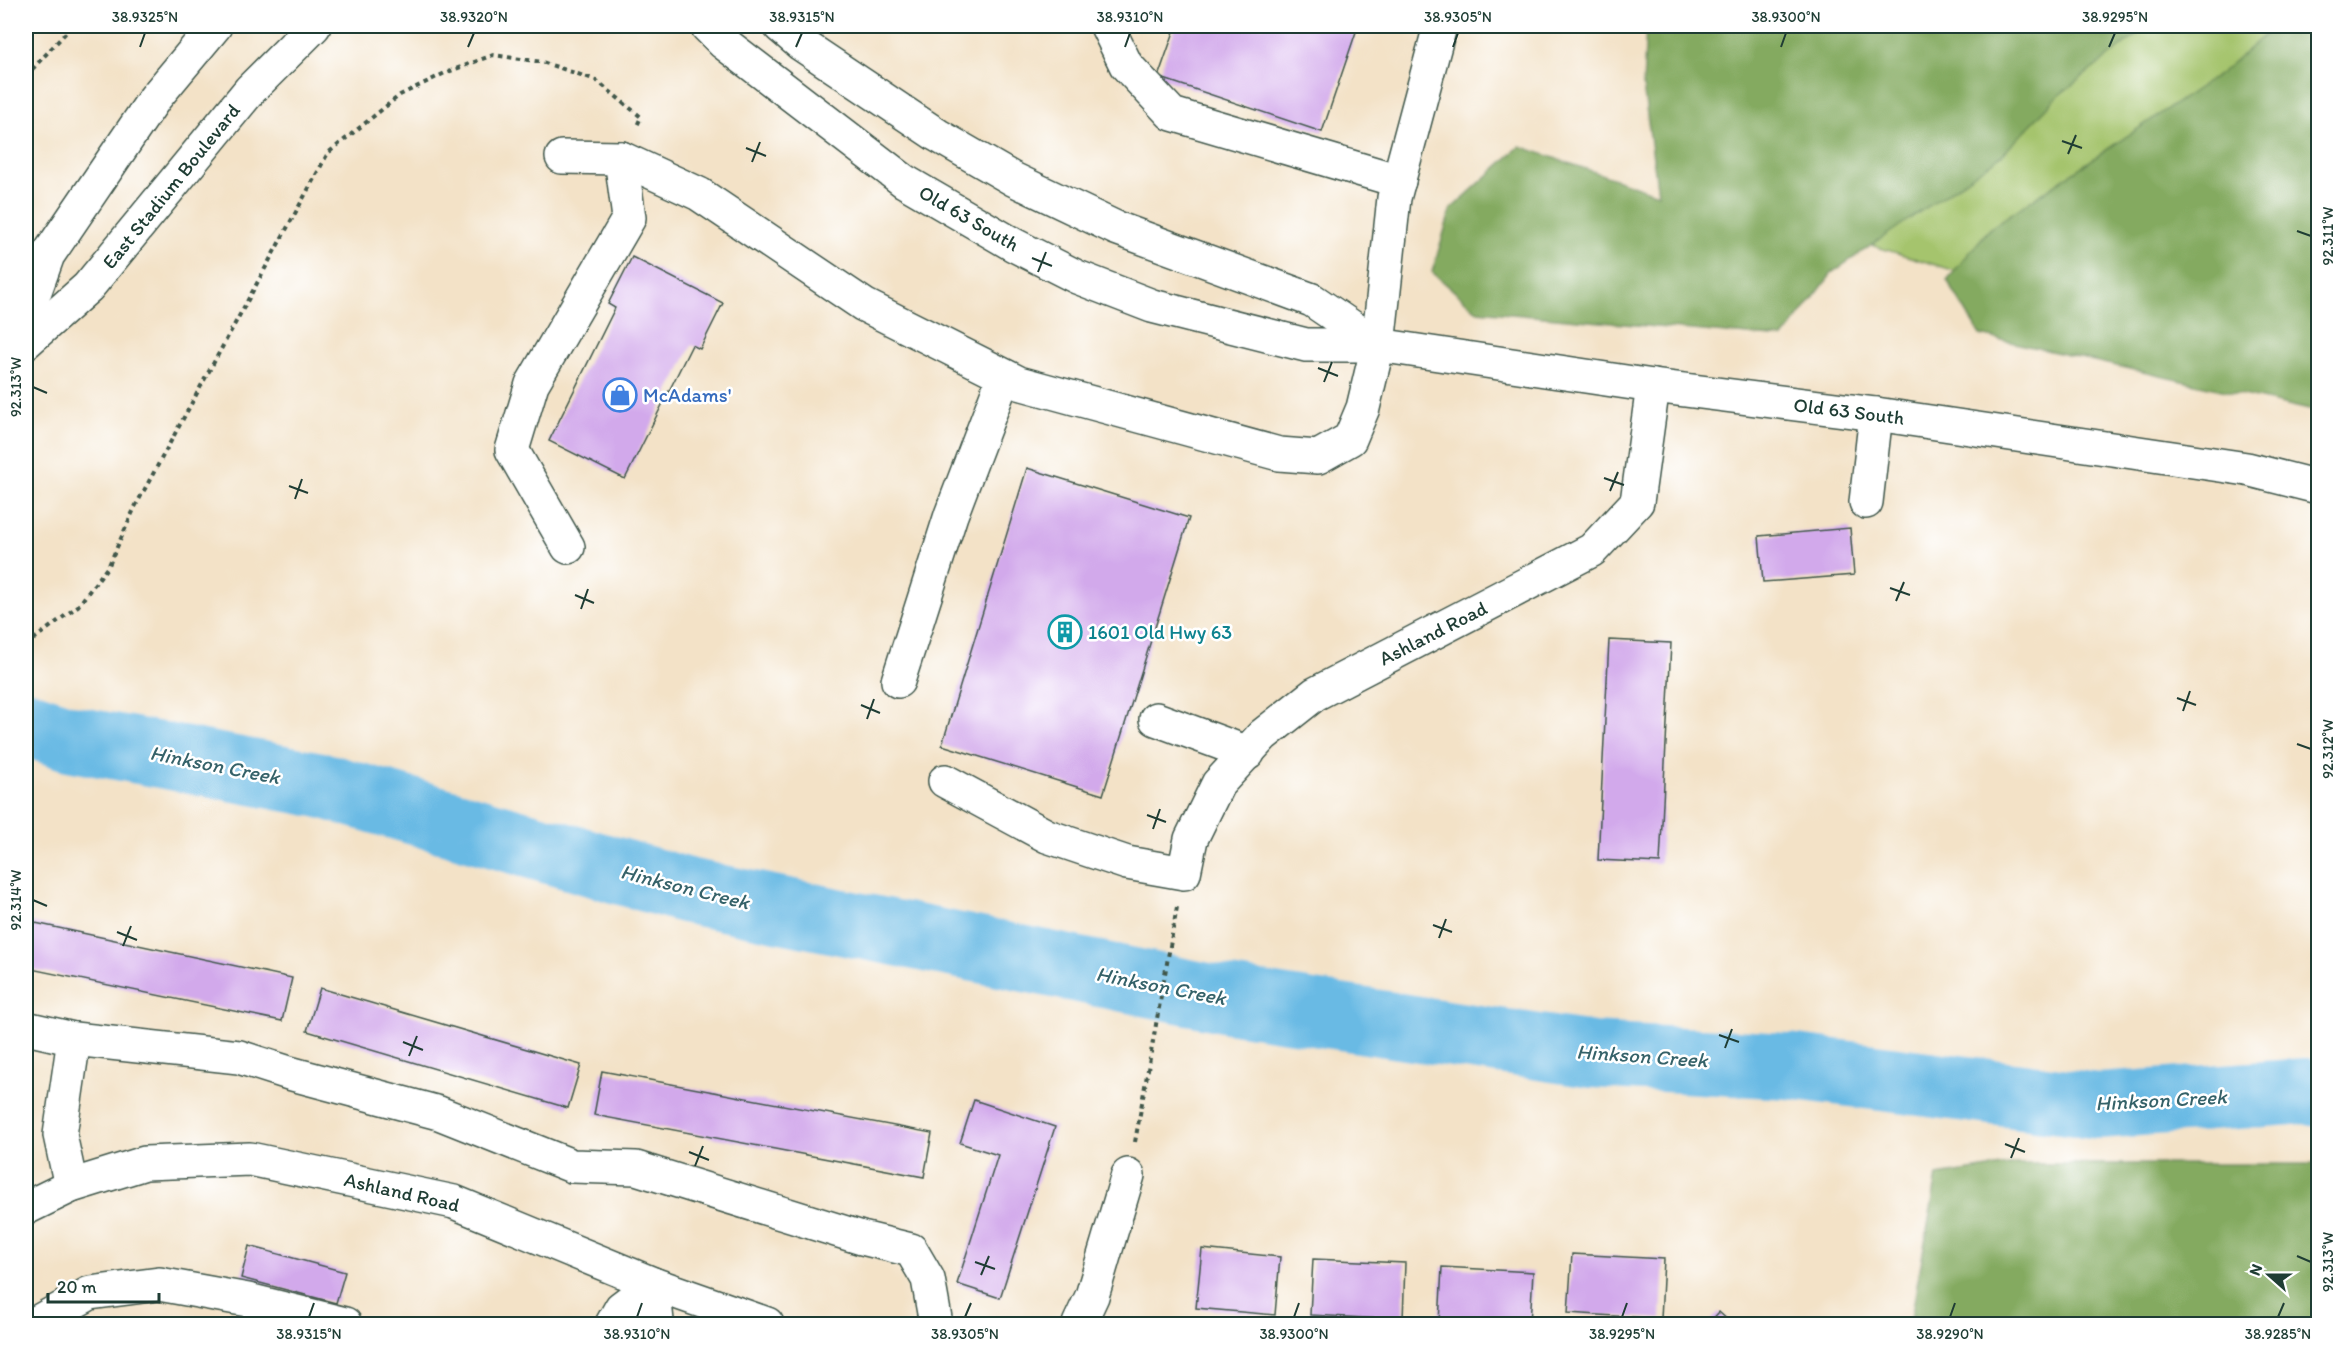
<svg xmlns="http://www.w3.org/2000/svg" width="2344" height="1350" viewBox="0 0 2344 1350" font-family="Itim,sans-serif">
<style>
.green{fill:#a5c46d;stroke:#628050;stroke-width:1.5}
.forest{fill:#84aa60;stroke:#52744a;stroke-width:1.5}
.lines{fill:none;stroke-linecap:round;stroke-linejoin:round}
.river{stroke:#69bae4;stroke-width:66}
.building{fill:#d2a9eb}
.minor-casing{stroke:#3f564a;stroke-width:36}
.major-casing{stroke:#3f564a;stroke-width:36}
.path{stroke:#3f564a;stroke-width:4;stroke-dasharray:4.5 4.5;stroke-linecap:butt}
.minor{stroke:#fff;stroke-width:33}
.major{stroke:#fff;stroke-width:33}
.ticks{fill:none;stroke:#1f3d34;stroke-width:2}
.labels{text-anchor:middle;stroke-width:5;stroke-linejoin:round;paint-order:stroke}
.street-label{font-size:20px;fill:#1f3d34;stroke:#fff}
.shop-label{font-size:20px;fill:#366cbe;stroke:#fff;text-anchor:start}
.culture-label{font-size:20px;fill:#0d838f;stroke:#fff;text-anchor:start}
.water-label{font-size:21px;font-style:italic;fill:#356269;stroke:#fff}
.neatline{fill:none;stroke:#1f3d34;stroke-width:2}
.ticks-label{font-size:15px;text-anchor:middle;fill:#1f3d34}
</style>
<rect width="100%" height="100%" fill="#fff"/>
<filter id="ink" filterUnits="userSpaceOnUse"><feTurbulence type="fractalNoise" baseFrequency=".0167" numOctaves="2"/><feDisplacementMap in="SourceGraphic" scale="12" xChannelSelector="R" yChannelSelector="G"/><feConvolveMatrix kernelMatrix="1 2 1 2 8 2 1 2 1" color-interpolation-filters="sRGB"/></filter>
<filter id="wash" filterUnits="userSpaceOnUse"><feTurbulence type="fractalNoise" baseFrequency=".008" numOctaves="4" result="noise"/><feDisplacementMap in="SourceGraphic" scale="24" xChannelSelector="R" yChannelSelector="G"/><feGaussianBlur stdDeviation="1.35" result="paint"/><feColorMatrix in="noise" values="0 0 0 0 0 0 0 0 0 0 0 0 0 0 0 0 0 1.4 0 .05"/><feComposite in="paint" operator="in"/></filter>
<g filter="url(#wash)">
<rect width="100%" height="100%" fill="#f3e2c7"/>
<!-- green -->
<path class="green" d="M1885 26H2318V382L1864 243Z"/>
<!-- forest -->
<g class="forest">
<path d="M1646 26H2148L2058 96 2002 155 1833 272 1783 338 1477 311 1432 272 1451 209 1520 146 1658 194 1643 86Z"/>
<path d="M2275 26H2318V412L1980 335 1947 280 1990 228 2221 73Z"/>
<path d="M2015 1164H2318V1324H1910L1937 1176Z"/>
</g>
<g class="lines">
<!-- river -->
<path class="river" d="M26 723 69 738 321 785 688 891 1228 1000 1592 1055 1788 1066 2099 1106 2306 1091 2318 1094"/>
</g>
<g id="blocks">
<!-- building -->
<g class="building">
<path d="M1176 26H1358L1322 132 1158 77Z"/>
<path d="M632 257 723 303 700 349 692 345 625 479 549 441 615 308 608 304Z"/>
<path d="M1027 468 1189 518 1103 795 942 745Z"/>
<path d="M1850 528 1854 575 1763 582 1759 536Z"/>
<path d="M1609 640 1671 643 1660 863 1598 860Z"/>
<path d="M26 921 292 978 282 1021 26 968Z"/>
<path d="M320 988 581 1065 568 1108 307 1031Z"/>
<path d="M602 1071 932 1133 924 1177 594 1115Z"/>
<path d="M974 1100 1055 1127 1000 1298 957 1284 998 1155 960 1143Z"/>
<path d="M249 1246 345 1272 336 1303 241 1278Z"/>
<path d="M1202 1249 1280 1257 1275 1315 1196 1308Z"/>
<path d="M1572 1254 1664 1259 1661 1319 1568 1313Z"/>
<path d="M1313 1259 1405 1263 1403 1320 1310 1315Z"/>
<path d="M1442 1267 1533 1272 1530 1324 1439 1323Z"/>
<path d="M1719 1312 1732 1324H1708Z"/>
</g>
</g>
</g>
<g filter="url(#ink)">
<use href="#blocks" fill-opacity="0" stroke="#3f564a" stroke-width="1.5"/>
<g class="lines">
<defs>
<g id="minor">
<path d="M1107 26 1126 65 1172 114 1399 181"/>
<path d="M562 157 621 158 699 194 864 305 1019 383 1279 454 1318 457 1350 439 1363 408 1378 345 1394 198 1440 26"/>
<path d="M1866 502 1876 414"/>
<path d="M568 547 512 450 532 384 629 218 621 158"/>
<path d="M898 681 951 515 1004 376"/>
<path d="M1156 719 1248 753"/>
<path d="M945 781 1047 836 1127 863 1184 873 1191 839 1218 784 1263 735 1315 694 1592 550 1637 502 1653 386"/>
<path d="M26 1028 74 1039 239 1057 289 1073 439 1113 572 1166 636 1168 862 1238 911 1250 928 1279 936 1324"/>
<path d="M71 1186 60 1135 74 1039"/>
<path d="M26 1208 71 1186 145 1163 250 1159 454 1202 653 1284 767 1324"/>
<path d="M34 1324 90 1293 159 1284 248 1300 345 1324"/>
<path d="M612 1324 621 1308 653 1284 657 1321 655 1324"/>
<path d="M1079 1324 1092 1296 1128 1175"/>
</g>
<g id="major">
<path d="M707 26 724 43 904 181 1014 245 1077 277 1152 306 1306 345H1378L1653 386 1876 414 2247 469 2318 487"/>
<path d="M780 26 801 44 937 135 1013 179 1116 228 1312 300 1378 345"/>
<path d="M26 316 48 255 155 98 215 26"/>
<path d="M26 342 88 287 250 90 314 26"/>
</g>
</defs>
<!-- minor casing -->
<use href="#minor" class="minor-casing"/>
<!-- major casing -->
<use href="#major" class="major-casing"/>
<!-- path -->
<g class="path">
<path d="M26 76 72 26"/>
<path d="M26 645 78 606 109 565 135 507 328 153 400 95 445 73 493 55 542 62 596 80 641 117 636 128"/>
<path d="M1135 1142 1177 907"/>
</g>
<!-- minor -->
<use href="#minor" class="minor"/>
<!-- major -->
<use href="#major" class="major"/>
</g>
</g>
<!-- ticks -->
<path class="ticks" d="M140 47 145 33M468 47 474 33M796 47 802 33M1125 47 1130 33M1453 47 1458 33M1781 47 1786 33M2109 47 2115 33M2062 141 2082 148M746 148 766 156M2068 154 2076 135M752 162 760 142M2297 231 2311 236M1032 258 1052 266M1038 272 1046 252M1318 368 1338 376M1324 382 1332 362M33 387 47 393M1604 478 1624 485M289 486 308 493M1610 491 1618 472M295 499 302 479M1890 588 1910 595M575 595 594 603M1896 601 1904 582M581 609 588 589M2177 698 2196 705M861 705 880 713M2183 711 2190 691M867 719 874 699M2297 744 2311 749M1147 815 1166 822M1153 829 1160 809M33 900 47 906M1433 925 1452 932M117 932 137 940M1439 938 1446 919M123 946 131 926M1719 1035 1739 1042M403 1042 423 1050M1725 1048 1732 1029M409 1056 417 1036M2005 1144 2025 1152M689 1152 709 1160M2011 1158 2019 1138M695 1166 703 1146M2297 1256 2311 1262M975 1262 995 1269M981 1275 989 1256M309 1317 314 1303M637 1317 642 1303M965 1317 971 1303M1294 1317 1299 1303M1622 1317 1627 1303M1950 1317 1955 1303M2278 1317 2284 1303"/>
<!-- icons -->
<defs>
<symbol id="shop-ring" viewBox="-11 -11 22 22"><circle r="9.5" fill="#fff" stroke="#3f7fe0" stroke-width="1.5"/><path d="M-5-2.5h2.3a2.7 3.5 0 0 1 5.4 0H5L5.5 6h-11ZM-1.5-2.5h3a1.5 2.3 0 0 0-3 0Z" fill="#3f7fe0"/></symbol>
<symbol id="building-ring" viewBox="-11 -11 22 22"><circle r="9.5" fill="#fff" stroke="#0f9aa8" stroke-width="1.5"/><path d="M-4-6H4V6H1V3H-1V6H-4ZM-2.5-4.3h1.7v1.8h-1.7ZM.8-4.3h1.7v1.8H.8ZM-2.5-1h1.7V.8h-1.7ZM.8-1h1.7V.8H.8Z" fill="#0f9aa8"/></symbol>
</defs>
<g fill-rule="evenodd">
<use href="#shop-ring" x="601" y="376" width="38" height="38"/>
<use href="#building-ring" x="1046" y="613" width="38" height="38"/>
</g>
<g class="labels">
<!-- street labels -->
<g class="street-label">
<text transform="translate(171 186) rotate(-51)" y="7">East Stadium Boulevard</text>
<text transform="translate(969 218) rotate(30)" y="7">Old 63 South</text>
<text transform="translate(1849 411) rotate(7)" y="7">Old 63 South</text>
<text transform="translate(1433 633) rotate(-27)" y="7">Ashland Road</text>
<text transform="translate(402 1192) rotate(13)" y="7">Ashland Road</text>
</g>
<!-- shop labels -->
<g class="shop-label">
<text x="643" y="402">McAdams'</text>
</g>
<!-- culture labels -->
<g class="culture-label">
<text x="1088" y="639">1601 Old Hwy 63</text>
</g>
<!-- water labels -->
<g class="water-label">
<text transform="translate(215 765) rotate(11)" y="7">Hinkson Creek</text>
<text transform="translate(685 887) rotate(14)" y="7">Hinkson Creek</text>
<text transform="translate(1161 986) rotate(11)" y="7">Hinkson Creek</text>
<text transform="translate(1642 1056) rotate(4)" y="7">Hinkson Creek</text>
<text transform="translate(2161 1100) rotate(-3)" y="7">Hinkson Creek</text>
</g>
</g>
<!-- margin -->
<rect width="2344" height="1350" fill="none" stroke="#fff" stroke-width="66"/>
<!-- north arrow -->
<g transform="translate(2269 1275) rotate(291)" stroke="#ffffff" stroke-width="4.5" paint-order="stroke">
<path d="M0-4.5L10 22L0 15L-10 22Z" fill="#1f3d34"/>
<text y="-9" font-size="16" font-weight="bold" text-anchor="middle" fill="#1f3d34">N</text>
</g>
<!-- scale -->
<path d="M48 1293v9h111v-9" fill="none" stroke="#1f3d34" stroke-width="3"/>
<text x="57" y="1293" font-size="18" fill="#1f3d34" stroke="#ffffff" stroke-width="4.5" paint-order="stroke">20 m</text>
<rect x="33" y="33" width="2278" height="1284" class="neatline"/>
<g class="ticks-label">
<text x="145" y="22">38.9325°N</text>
<text x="474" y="22">38.9320°N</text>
<text x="802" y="22">38.9315°N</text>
<text x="1130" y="22">38.9310°N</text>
<text x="1458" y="22">38.9305°N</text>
<text x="1786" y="22">38.9300°N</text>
<text x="2115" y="22">38.9295°N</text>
<text transform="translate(2328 236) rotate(-90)" y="5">92.311°W</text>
<text transform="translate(16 387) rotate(-90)" y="5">92.313°W</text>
<text transform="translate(2328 749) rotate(-90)" y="5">92.312°W</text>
<text transform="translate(16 900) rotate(-90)" y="5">92.314°W</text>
<text transform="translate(2328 1262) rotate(-90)" y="5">92.313°W</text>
<text x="309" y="1339">38.9315°N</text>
<text x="637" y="1339">38.9310°N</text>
<text x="965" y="1339">38.9305°N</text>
<text x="1294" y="1339">38.9300°N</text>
<text x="1622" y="1339">38.9295°N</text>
<text x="1950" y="1339">38.9290°N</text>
<text x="2278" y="1339">38.9285°N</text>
</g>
</svg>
